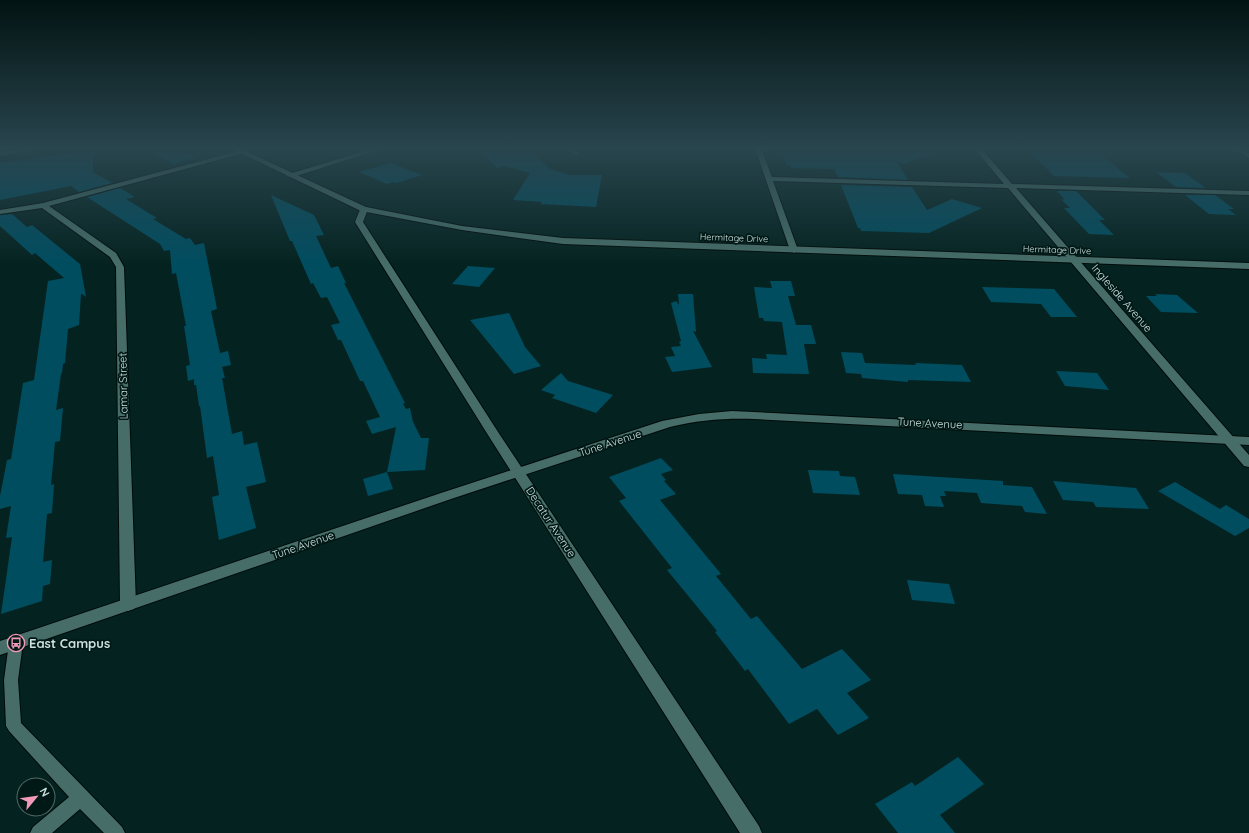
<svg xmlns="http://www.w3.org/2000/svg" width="1249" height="833" viewBox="0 0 1249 833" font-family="Quicksand,sans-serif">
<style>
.building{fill:#004d60}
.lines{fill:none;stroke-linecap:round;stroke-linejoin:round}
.service-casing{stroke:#000b09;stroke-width:2}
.minor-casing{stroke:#000b09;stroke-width:2}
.tertiary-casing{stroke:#000b09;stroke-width:2}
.service{fill:#466d68;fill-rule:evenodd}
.minor{fill:#466d68;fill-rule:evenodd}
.tertiary{fill:#466d68;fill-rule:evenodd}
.labels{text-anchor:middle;stroke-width:3.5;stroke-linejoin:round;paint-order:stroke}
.far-street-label{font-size:9px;fill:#cce0de;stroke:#001917}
.street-label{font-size:11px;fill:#cce0de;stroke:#001917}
.near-poi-label{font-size:13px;font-weight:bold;fill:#cce0de;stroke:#001917;text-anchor:start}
</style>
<rect width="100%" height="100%" fill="#042320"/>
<!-- building -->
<g class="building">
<path d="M145 148H176L196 158 173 164Z"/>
<path d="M477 148H527L550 169 570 175H602L596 207 540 204 542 202 513 200 530 173 505 166 497 168Z"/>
<path d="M782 148H941V150L904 164 897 162 908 180 838 177 834 169 792 168 789 165H786Z"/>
<path d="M1026 148 1094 149 1130 178 1054 176Z"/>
<path d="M93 150V172L112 183 79 192 71 186 0 200V163Z"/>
<path d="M390 163 422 175 397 183 393 182 387 184 359 172Z"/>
<path d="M1156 172 1185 173 1206 188 1176 187Z"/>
<path d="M841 185 912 187 927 210 952 199 982 208 929 233 861 231 860 228H858Z"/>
<path d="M120 188 135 197 126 199 157 218 153 219 186 239 190 238 195 245 204 243 217 309 211 311 220 353 228 351 231 365 222 367 225 378H222L232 434 242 431 244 445 257 442 266 482 246 487 256 528 219 540 212 497 219 495 213 456 207 458 200 406H199L196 385H194V379L188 381 186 366 190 365 184 326H186L176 273 172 274 170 250 164 251 160 244 87 197Z"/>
<path d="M1057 191H1076L1105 220H1099L1114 235 1089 234 1064 208H1070L1061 199 1065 200Z"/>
<path d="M271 195 314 215 324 235 316 236 331 268 338 266 346 283H344L405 403 403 404 406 409 410 408 413 422 421 438H429L425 470 387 472 396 427 372 434 366 421 380 417 363 381H360L341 340H338L331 325 340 323 327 297 321 298 313 283 311 284 292 241H290Z"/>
<path d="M1185 195H1215L1234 209H1228L1236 215 1209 214Z"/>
<path d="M12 214 27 227 32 225 80 264 86 297 82 294H81L79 325 68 329 65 363 63 364 62 373 61 374 56 410 63 408 60 441 55 442 51 485 54 484 52 513 47 514 43 562 52 560 50 584 43 586 42 601 1 614 12 537 6 538 11 506 0 509V496L7 460 11 459 23 383 34 380 48 281 64 278 35 253 32 255 0 226V215Z"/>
<path d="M468 266 495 268 479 287 452 284Z"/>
<path d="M770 281H791L795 296H788L796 325H811L816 344H804L809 374 753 373 752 358 767 359 766 354 787 355 782 322 764 321 763 318H759L754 287 772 288Z"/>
<path d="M982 287 1054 289 1077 317H1051L1041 304 991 302Z"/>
<path d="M678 294H693L696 332 693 331 712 367 672 372 665 357 675 356 671 347 681 346 679 342 681 341 671 303 676 301 679 305Z"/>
<path d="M1155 294 1177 295 1198 313 1161 312 1146 296H1157Z"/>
<path d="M509 313 525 347 541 366 514 374 470 320Z"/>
<path d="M841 352 862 353 865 363 916 365 915 363 962 365 971 382 908 380V382L862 378 861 374 846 373Z"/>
<path d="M1056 371 1097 373 1109 390 1065 386Z"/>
<path d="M561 373 568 381 613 395 596 413 552 398 555 395 541 390Z"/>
<path d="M661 458 673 470 661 474 666 480 664 481 676 494 660 500 721 574 716 576 751 619 757 616 802 669 842 649 871 680 847 693 869 718 838 735 817 709 789 724 748 669 745 671 715 632 717 631 667 570 672 568 619 501 626 498 609 477Z"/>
<path d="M808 470 839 471 840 476 855 477 860 495 813 493Z"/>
<path d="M387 472 393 489 368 496 363 479Z"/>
<path d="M893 474 1003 481V485L1032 487 1047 514 1025 512 1022 506 981 503 977 493 944 491 946 496H940L944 507 925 506 922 495 898 494Z"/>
<path d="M1053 481 1136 488 1149 509 1096 507 1093 502 1063 500Z"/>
<path d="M1175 482 1220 509 1226 505 1249 519V528L1235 536 1158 491Z"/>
<path d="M907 580 949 584 955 604 912 600Z"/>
<path d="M958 757 984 784 940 815 955 833H898L875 804 912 782 915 786Z"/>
</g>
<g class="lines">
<defs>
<path id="service" d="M16 637 21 639 23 643 18 680 21 723 122 827 125 833H104L80 809 52 833H30L33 827 69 797 9 731 6 726 4 680 9 643 11 639Z"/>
<g id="minor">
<path d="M26 148H45L0 156V152Z"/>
<path d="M374 148H385L293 177H290L286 175Z"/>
<path d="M565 148H573L580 154 575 155Z"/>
<path d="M755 148H761L772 177 1004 184 974 148H981L1012 184 1249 191V195L1016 188 1249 455V467L1244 466 1008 188 773 181 798 250 794 253 790 250Z"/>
<path d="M1233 148H1241L1249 153V158Z"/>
<path d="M242 150 245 152 244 153 49 206 116 253 124 267 136 605 134 609 128 611 122 609 120 605 116 267 110 257 42 208 0 214V210L43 203Z"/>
<path d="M361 207H367L368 209 363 222 500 435 759 826 762 833H740L488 435 355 222Z"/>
</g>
<g id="tertiary">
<path d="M230 148H239L366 207 462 226 563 238 1249 263V269L563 244 462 230 361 211Z"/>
<path d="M732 411 1249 437V445L754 419C726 418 698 420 670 427L451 499 0 655V641L441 493 662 421 699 414Z"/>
</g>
</defs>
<!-- service casing -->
<use href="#service" class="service-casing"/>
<!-- minor casing -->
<use href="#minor" class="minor-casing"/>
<!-- tertiary casing -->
<use href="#tertiary" class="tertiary-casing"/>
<!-- service -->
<use href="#service" class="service"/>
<!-- minor -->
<use href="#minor" class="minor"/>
<!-- tertiary -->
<use href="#tertiary" class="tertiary"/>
</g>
<!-- sky -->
<linearGradient id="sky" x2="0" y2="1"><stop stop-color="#021312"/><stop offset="0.56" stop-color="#29454e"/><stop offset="1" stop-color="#29454e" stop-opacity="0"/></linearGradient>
<rect width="1249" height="265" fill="url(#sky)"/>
<!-- icons -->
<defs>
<symbol id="bus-ring" viewBox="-11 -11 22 22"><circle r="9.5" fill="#001917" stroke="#f09ab7" stroke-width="1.5"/><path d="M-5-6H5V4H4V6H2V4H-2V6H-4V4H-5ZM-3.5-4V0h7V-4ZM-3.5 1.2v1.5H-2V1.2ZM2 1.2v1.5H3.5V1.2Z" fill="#f09ab7"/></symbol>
</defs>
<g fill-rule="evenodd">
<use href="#bus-ring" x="6" y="633" width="20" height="20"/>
</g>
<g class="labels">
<!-- far-street labels -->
<g class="far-street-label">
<text transform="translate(734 238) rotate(2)" y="3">Hermitage Drive</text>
<text transform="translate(1057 250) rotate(2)" y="3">Hermitage Drive</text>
</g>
<!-- street labels -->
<g class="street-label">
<text transform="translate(1122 298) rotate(49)" y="4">Ingleside Avenue</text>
<text transform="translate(123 386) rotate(-91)" y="4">Lamar Street</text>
<text transform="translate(930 423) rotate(3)" y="4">Tune Avenue</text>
<text transform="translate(610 443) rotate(-18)" y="4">Tune Avenue</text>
<text transform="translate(551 522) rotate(57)" y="4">Decatur Avenue</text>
<text transform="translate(303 545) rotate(-19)" y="4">Tune Avenue</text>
</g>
<!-- near-poi labels -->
<g class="near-poi-label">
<text x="29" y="648">East Campus</text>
</g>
</g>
<!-- north arrow -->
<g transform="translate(36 797) rotate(61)"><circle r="19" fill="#001917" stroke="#526967"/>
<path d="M0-3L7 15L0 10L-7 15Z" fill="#f09ab7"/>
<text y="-6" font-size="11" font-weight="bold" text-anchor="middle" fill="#cce0de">N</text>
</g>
</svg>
